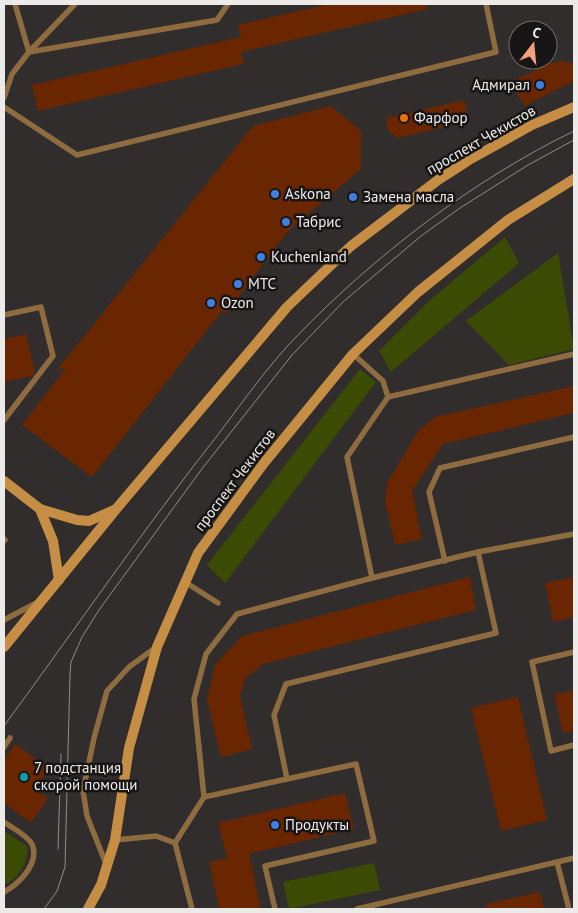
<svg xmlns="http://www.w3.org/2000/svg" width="578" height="913" viewBox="0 0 578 913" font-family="'PT Sans',sans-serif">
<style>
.green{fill:#3c4b04}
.building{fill:#6a2600}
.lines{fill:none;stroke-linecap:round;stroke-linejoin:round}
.service{stroke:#8f6c40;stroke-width:5.5}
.secondary{stroke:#c68e44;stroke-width:10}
.tram{stroke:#908e8d;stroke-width:1}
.shop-dot{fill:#3f7fe0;stroke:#171515;stroke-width:2}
.food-dot{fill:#e8710a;stroke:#171515;stroke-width:2}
.culture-dot{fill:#0f9aa8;stroke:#171515;stroke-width:2}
.labels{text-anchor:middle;stroke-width:5;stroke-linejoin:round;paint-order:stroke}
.poi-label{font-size:15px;fill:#edebea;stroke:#171515;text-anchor:start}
.street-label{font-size:15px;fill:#edebea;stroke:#171515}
</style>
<rect width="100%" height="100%" fill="#302d2c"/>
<!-- green -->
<g class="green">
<path d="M505 237 519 263 391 372 379 351 430 300Z"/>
<path d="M558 253 574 349 509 365 466 321Z"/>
<path d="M360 369 376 382 225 583 207 565Z"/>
<path d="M4 831 27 846C29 863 19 878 4 885Z"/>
<path d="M374 863 380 890 289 909 283 882Z"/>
</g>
<!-- building -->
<g class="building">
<path d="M329 4H427V9L241 52 244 64 38 111 32 85 241 37 238 25Z"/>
<path d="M560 61 574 63V81L524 106 513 87V80L531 73 541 66Z"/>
<path d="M464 100 469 121 398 138 388 131 386 118Z"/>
<path d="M331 106 361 131V169L287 232 226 314 222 311 92 477 22 425 66 368 57 370 253 126Z"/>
<path d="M26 334 35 372 32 376 4 382V339Z"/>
<path d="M574 386V413L443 444 412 491 422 539 395 545 385 502 387 483 419 430 435 417Z"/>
<path d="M470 577 476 610 263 664 245 679 240 696 252 749 221 757 207 700 215 665 242 636Z"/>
<path d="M574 577V617L553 622 545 583Z"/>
<path d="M574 690V730L563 733 554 695Z"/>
<path d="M518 697 547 820 501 831 471 708Z"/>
<path d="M15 744 49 768 35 789 48 798 31 823 4 803V760Z"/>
<path d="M345 793 354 829 249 854 261 909H219L209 862 227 858 218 823Z"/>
<path d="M540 892 544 909H487L486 904Z"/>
</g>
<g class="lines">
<!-- service -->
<g class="service">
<path d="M15 4 29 52 217 20 228 4"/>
<path d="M4 98 12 74 29 52 75 4"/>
<path d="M4 107 77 155 496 52 486 4"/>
<path d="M4 315 41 307 53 356 4 420"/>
<path d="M353 354 383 381 388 397"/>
<path d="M4 539 5 540"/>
<path d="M478 552 574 534"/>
<path d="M445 561 429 492 440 468 574 437"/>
<path d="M372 578 347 457 388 397 574 354"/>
<path d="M185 582 218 603"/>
<path d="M4 620 38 602"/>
<path d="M574 652 532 662 551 751 574 745"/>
<path d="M4 747 10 738"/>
<path d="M4 822C12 828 27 835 32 844 40 863 19 884 4 892"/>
<path d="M115 840 156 836 175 843 192 909"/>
<path d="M175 843 204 797 194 699 206 654 237 614 372 578 478 552 496 633 286 684 274 715 287 779 204 797"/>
<path d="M557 862 569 909"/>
<path d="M106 864 87 816 83 791 94 738 107 691 129 667 155 648"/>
<path d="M275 909 265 866 374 841 356 764 287 779"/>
<path d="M357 909 574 858"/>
</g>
<!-- secondary -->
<g class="secondary">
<path d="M4 481 40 509 77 520 89 521 114 510"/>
<path d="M40 509 53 541 59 580"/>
<path d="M4 647 117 508 287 307 351 246 438 180 469 160 532 125 574 107"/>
<path d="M88 909 101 885 115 840 129 748 157 647 198 553 264 463 353 354 418 292 508 220 574 179"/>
</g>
<!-- tram -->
<g class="tram">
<path d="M4 726C76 628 145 527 220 432 244 400 268 366 296 337 374 256 473 180 574 131"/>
<path d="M58 849 61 754"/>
<path d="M44 909 57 891 65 867 70 674 71 662 82 637 99 610 201 470 292 355 343 302 421 236 460 208 528 165 574 140"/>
</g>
</g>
<!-- markers -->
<g class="shop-dot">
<circle cx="540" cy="85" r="5"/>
<circle cx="275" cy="194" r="5"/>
<circle cx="353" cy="197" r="5"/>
<circle cx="286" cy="222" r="5"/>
<circle cx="261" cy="257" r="5"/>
<circle cx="238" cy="284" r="5"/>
<circle cx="211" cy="303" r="5"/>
<circle cx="275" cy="825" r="5"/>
</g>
<circle class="food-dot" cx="404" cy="118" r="5"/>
<circle class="culture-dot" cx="24" cy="777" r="5"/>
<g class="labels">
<!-- poi labels -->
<g class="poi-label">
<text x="530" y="90" text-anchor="end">Адмирал</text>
<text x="414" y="123">Фарфор</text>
<text x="285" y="199">Askona</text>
<text x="363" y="202">Замена масла</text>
<text x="296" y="227">Табрис</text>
<text x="271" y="262">Kuchenland</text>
<text x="248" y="289">МТС</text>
<text x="221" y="308">Ozon</text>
<text x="34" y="773">7 подстанция<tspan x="34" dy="17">скорой помощи</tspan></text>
<text x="285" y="830">Продукты</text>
</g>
<!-- street labels -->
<g class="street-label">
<text transform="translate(481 140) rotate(-30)" y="5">проспект Чекистов</text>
<text transform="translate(235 480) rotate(-53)" y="5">проспект Чекистов</text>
</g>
</g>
<!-- border -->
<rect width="578" height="913" fill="none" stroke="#edebea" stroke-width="10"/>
<!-- north arrow -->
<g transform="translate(533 45) rotate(16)"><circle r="24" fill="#171515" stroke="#6d6b6a"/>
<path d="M0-4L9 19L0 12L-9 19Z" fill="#f1a17b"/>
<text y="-8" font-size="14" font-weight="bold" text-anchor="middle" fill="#edebea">С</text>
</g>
</svg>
